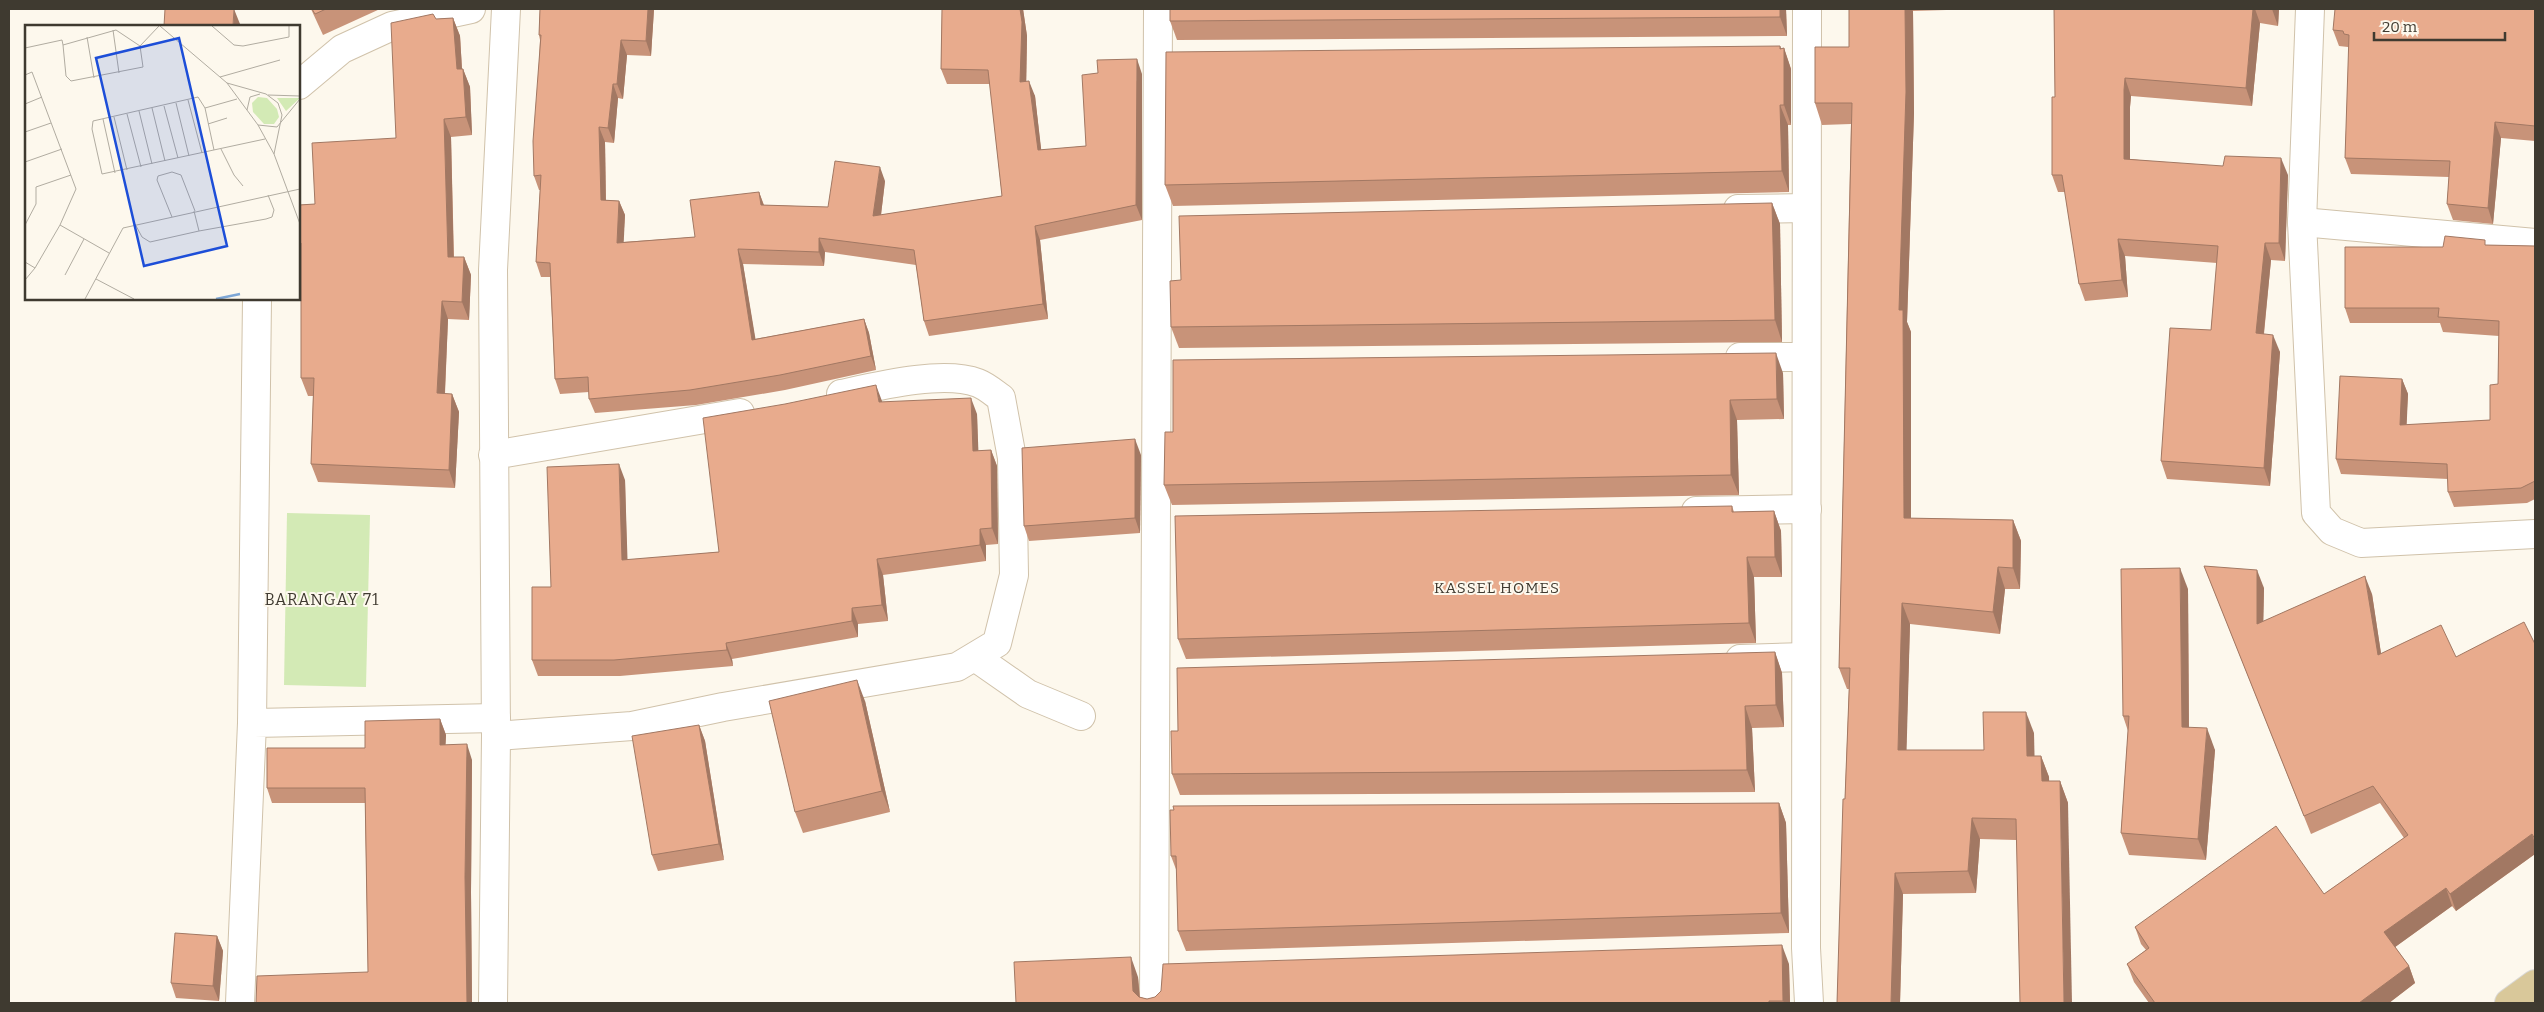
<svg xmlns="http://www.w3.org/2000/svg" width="2544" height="1012" viewBox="0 0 2544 1012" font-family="Bitter,serif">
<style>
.green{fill:#d3eab5}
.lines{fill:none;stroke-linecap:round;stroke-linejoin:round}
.street-casing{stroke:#d0c2aa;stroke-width:30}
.primary-casing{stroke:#d9d8d6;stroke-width:30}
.street{stroke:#fff;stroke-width:28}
.primary{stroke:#d9c89a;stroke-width:28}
.wall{fill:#c89379}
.shaded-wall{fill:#a27863}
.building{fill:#e8ab8d;stroke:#a27863}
.labels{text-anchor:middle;stroke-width:4;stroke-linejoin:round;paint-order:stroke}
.neighbourhood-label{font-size:15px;letter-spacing:1px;fill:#3f3a30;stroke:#fdf8ed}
.quarter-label{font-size:16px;letter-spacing:1px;fill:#3f3a30;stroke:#fdf8ed}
.inset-river{fill:none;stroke:#7da6d5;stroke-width:2.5}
.inset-road{fill:none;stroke:#b1aca1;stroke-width:1}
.view{fill:#1d4ed8;fill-opacity:0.15;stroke:#1d4ed8;stroke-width:2.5}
.inset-edge{fill:none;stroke:#3f3a30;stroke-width:2.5}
</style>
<rect width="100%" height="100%" fill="#fdf8ed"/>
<!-- green -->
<path class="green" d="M287 513 370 515 366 687 284 685Z"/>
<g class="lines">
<defs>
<g id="street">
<path d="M1807 9 1806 948 1809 1003"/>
<path d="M2310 9 2302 222 2316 513 2332 531 2361 543 2535 534"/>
<path d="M299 85 342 49 392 26 471 9"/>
<path d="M1738 209 1806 208"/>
<path d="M2302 222 2535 243"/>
<path d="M1740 357H1806"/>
<path d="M493 455 740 413"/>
<path d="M1696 511 1807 509"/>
<path d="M975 657 1028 694 1081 716"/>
<path d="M1740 659 1806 657"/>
<path d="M252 723 257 299"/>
<path d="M496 736 632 726 723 707 957 667 997 643 1014 575 1012 458 1001 398C994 393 986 386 978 383 943 370 878 386 841 394"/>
<path d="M240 1003 252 723 496 718"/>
<path d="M493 1003 496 736 493 270 506 9"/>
<path d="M1154 1003 1158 9"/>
</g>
<path id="primary" d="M2509 1003 2535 984"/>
</defs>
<!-- street casing -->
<use href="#street" class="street-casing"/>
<!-- primary casing -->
<use href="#primary" class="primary-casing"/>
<!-- street -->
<use href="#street" class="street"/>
<!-- primary -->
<use href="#primary" class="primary"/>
</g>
<!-- wall -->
<g class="wall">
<path d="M311 9H380L323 35Z"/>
<path d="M540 9H654L651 56 627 55 623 99 618 98 614 143 605 142 606 200 619 201 625 215 623 242 695 237 759 192 764 205 828 207 885 181 881 215 1002 196 990 84H947L941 69 942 9H1023L1027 36 1026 82 1035 96 1041 150 1086 146 1142 74V220L1040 240 1048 319 929 336 924 321 916 265 825 252 824 266 743 264 755 339 864 319 869 333 876 370 785 390 696 405 595 413 589 399V392L560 394 555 379 550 277H541L536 262 540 190H539L534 176 540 40 539 35Z"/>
<path d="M1786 9 1787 36 1177 40 1170 21Z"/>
<path d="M1849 9H1980L1913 11 1914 113 1907 322 1911 332V518L2013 520 2021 541 2020 589H2005L2000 634 1910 624 1906 750H1984L2034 733V756H2041L2049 777V781H2060L2068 803 2016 840 1980 839 1976 893 1903 894 1900 1003H1837L1849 689H1847L1839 668 1851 124 1822 125 1815 103 1849 47Z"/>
<path d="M2054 9H2279L2278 26 2260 23 2252 106 2131 96 2130 107V159L2288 175 2285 261 2271 260 2264 334 2280 352 2270 486 2167 479 2161 461 2211 330 2217 263 2125 256 2128 297 2085 301 2079 284 2065 192H2058L2052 175 2055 97Z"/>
<path d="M2535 9V141L2501 138 2493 224 2453 220 2447 204 2449 177 2351 174 2345 158 2349 48 2348 47 2339 46 2333 30Z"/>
<path d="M453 18 460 36 462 69H463L470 87 472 135 451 137 454 257H464L471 275 469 320 448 319 445 394H452L459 412 455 488 318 482 311 464 313 396H308L301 378V261L299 262V205L315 204 396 138 436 19Z"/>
<path d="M1780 46 1781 49 1784 48 1791 69V125H1788L1789 192 1173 206 1165 185Z"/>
<path d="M1772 203 1780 224 1782 342 1179 348 1171 327 1181 280Z"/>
<path d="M2487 245 2535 246V499L2527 503 2454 507 2448 492V479L2341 474 2336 459 2402 379 2408 394 2406 425 2490 420 2498 384 2499 336 2443 332 2440 323H2350L2345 308 2443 247Z"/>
<path d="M1783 373 1784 419 1737 420 1739 495 1172 505 1164 485Z"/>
<path d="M882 402 977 414 978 451 991 450 997 466 998 544 986 545V561L883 575 888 621 858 624V637L732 659 733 666 620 676H538L532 660 551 587 625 480 627 560 719 552Z"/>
<path d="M1141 455 1140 533 1029 541 1024 526Z"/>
<path d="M1732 506 1734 512 1774 511 1781 531 1782 577H1754L1756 643 1186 659 1178 639Z"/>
<path d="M2204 566 2264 588 2263 621 2372 594 2381 654 2456 657 2535 644V854L2456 911 2452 906 2395 947 2409 966 2415 983 2389 1003H2149L2134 982 2127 964 2146 950 2141 944 2135 927 2324 894 2404 838 2380 803 2311 834Z"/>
<path d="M2188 589 2189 727 2215 750 2206 860 2129 855 2121 833 2128 731 2123 716Z"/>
<path d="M1775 652 1782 673 1784 727 1752 728 1755 792 1180 795 1172 774 1178 731Z"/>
<path d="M865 701 890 812 803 833 795 812Z"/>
<path d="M440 719 446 735 445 745 472 760 471 892 472 1003H256L368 972 365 803H272L267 788 365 748Z"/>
<path d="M699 725 705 741 724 860 658 871 652 855Z"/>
<path d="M1779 803 1786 823 1789 933 1186 951 1178 931 1177 872 1171 856Z"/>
<path d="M217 936 223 951 219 1001 176 998 171 983Z"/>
<path d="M1789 964 1790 1003H1016L1138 977 1140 997 1147 999Z"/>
</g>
<!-- shaded-wall -->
<g class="shaded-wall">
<path d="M234 9 240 24V26H233Z"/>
<path d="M648 9H654L651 56 646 41Z"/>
<path d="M1020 9H1023L1027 36 1026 97 1020 82Z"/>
<path d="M1780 9H1786L1787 36 1780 17Z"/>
<path d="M1905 9H1912L1913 11 1914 113 1907 322 1911 332V540L1904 518 1899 310Z"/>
<path d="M2253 9H2255L2260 23 2252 106 2246 88Z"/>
<path d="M2272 9H2279L2278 26Z"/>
<path d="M453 18 460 36 463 87 457 69Z"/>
<path d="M621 40 627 55 623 99 617 84Z"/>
<path d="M1780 46 1784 56V48L1791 69V125L1784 105Z"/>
<path d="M1137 59 1142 74V220L1136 205Z"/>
<path d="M463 69 470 87 472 135 466 117Z"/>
<path d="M2125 78 2131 96 2130 107V176L2124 159V90Z"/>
<path d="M1029 81 1035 96 1043 165 1038 150Z"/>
<path d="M613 84 618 98 614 143 608 128Z"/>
<path d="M1780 105 1788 125 1789 192 1782 171Z"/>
<path d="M444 119 451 137 454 274 448 257Z"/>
<path d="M2495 122 2501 138 2493 224 2488 208Z"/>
<path d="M599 127 605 142 606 214 601 200Z"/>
<path d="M2281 158 2288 175 2285 261 2279 243Z"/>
<path d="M880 167 885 181 879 231 873 216Z"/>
<path d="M759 192 764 206 761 205Z"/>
<path d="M619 201 625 215 623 257 617 243Z"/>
<path d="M1772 203 1780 224 1782 342 1775 320Z"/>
<path d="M1035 226 1040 240 1048 319 1043 304Z"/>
<path d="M819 238 825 252 824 266 819 252Z"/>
<path d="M2118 239 2125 256 2128 297 2122 280Z"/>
<path d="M2265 243 2271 260 2262 351 2256 333Z"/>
<path d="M738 249 743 264 758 354 752 340Z"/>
<path d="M464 257 471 275 469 320 462 302Z"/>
<path d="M442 301 448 319 444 411 437 393Z"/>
<path d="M864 319 869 333 876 370 871 356Z"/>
<path d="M2273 335 2280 352 2270 486 2264 468Z"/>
<path d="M1776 353 1783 373 1784 419 1777 399Z"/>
<path d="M2402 379 2408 394 2406 440 2400 425Z"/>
<path d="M876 385 882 401 885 418 879 402Z"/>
<path d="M452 394 459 412 455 488 449 470Z"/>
<path d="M971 398 977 414 979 467 973 451Z"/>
<path d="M1730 400 1737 420 1739 495 1731 475Z"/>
<path d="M1135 439 1141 455 1140 533 1135 518Z"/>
<path d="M991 450 997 466 998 544 992 528Z"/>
<path d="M619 464 625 480 628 576 622 560Z"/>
<path d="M1774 511 1781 531 1782 577 1775 557Z"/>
<path d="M2013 520 2021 541 2020 589 2013 568Z"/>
<path d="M980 529 986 545V561L980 545Z"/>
<path d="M1747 557 1754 577 1756 643 1749 623Z"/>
<path d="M877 559 883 575 888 621 882 605Z"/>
<path d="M1998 567 2005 589 2000 634 1993 612Z"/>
<path d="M2180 568 2188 589 2189 748 2182 727Z"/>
<path d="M2257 570 2264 588 2263 641 2257 624Z"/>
<path d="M2365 576 2372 594 2384 673 2378 655Z"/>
<path d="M1902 603 1910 624 1906 771 1898 750Z"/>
<path d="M852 608 858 624V637L852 621Z"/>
<path d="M726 643 732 659 733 666 727 650Z"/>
<path d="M1775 652 1782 673 1784 727 1776 705Z"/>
<path d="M857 680 865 701 890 812 882 791Z"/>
<path d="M1745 706 1752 728 1755 792 1747 770Z"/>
<path d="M2026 712 2034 733 2035 777 2027 756Z"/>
<path d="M440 719 446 735 445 760 440 745Z"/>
<path d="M699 725 705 741 724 860 719 844Z"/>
<path d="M2207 728 2215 750 2206 860 2198 839Z"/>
<path d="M467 744 472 760 471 892 472 1003H467L465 877Z"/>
<path d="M2041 756 2049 777 2050 803 2042 781Z"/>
<path d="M2060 781 2068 803 2072 1003H2064Z"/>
<path d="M1779 803 1786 823 1789 933 1781 913Z"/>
<path d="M1972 818 1980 839 1976 893 1968 871Z"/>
<path d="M2532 834 2535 843V854L2456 911 2450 894Z"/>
<path d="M1895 873 1903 894 1900 1003H1891Z"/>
<path d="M2446 888 2452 906 2391 950 2384 932Z"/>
<path d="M217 936 223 951 219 1001 213 986Z"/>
<path d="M1782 945 1789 964 1790 1003H1784L1783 1001Z"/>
<path d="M1131 957 1138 977 1140 1003 1133 991Z"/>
<path d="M2409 966 2415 983 2389 1003H2359Z"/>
</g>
<!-- building -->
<g class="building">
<path d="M165 9H234L233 26H164Z"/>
<path d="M312 9H326L315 14Z"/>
<path d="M540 9H648L646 41 621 40 617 84H613L608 128 599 127 601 200 619 201 617 243 695 237 690 200 759 192 761 205 828 207 835 161 880 167 873 216 1002 196 988 70 941 69 942 9H1020L1022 22 1020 82 1029 81 1038 150 1086 146 1082 75 1098 73 1097 60 1137 59 1136 205 1035 226 1043 304 924 321 914 250 819 238V252L738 249 752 340 864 319 871 356 780 375 690 390 589 399 588 377 555 379 550 263 536 262 541 175 534 176 533 141 541 35H539Z"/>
<path d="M1170 9H1780V17L1170 21Z"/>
<path d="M1849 9H1905L1906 92 1899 310H1903L1904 518 2013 520V568L1998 567 1993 612 1902 603 1898 750H1984L1983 712H2026L2027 756H2041L2042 781H2060L2064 1003H2020L2016 819 1972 818 1968 871 1895 873 1891 1003H1837L1843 799H1845L1850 668H1839L1852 103H1815V47H1849Z"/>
<path d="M2054 9H2253L2246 88 2125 78 2124 90V159L2223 166 2225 156 2281 158 2279 243H2265L2256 333 2273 335 2264 468 2161 461 2170 328 2211 330 2218 246 2118 239 2122 280 2079 284 2062 175H2052V97H2055Z"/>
<path d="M2335 9H2535V126L2495 122 2488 208 2447 204 2450 161 2345 158 2349 35 2344 34 2343 31 2333 30Z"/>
<path d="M433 14 436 19 453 18 457 69H463L466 117 444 119 448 257H464L462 302 442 301 437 393 452 394 449 470 311 464 314 378H301V243H299V205L315 204 312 143 396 138 391 23Z"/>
<path d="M1780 46V49L1784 48V105H1780L1782 171 1165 185 1166 52Z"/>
<path d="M1772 203 1775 320 1171 327 1170 281 1181 280 1179 216Z"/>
<path d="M2445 236 2485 240V245L2535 246V481L2521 488 2448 492 2447 464 2336 459 2340 376 2402 379 2400 425 2490 420V385L2498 384 2499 321 2438 317 2439 308H2345V247H2443Z"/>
<path d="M1776 353 1777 399 1730 400 1731 475 1164 485 1165 432H1173V360Z"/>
<path d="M876 385 879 402 971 398 973 451 991 450 992 528 980 529V545L877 559 882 605 852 608V621L726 643 727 650 614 660H532V587H551L547 467 619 464 622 560 719 552 703 418 785 404Z"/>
<path d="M1135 439V518L1024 526 1022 448Z"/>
<path d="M1732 506V512L1774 511 1775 557H1747L1749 623 1178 639 1175 516Z"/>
<path d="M2204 566 2257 570V624L2365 576 2378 655 2441 625 2456 657 2524 622 2535 644V839L2532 834 2450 894 2446 888 2384 932 2409 966 2359 1003H2155L2127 964 2149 948 2135 927 2276 826 2324 894 2408 835 2373 786 2304 816Z"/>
<path d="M2180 568 2182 727 2207 728 2198 839 2121 833 2129 716H2123L2121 569Z"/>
<path d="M1775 652 1776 705 1745 706 1747 770 1172 774 1171 731H1178L1177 668Z"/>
<path d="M857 680 882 791 795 812 769 701Z"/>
<path d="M440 719V745L467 744 465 877 467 1003H256L257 976 368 972 365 788H267V748H365V721Z"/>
<path d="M699 725 719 844 652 855 632 736Z"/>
<path d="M1779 803 1781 913 1178 931 1176 856H1171L1170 810H1174L1173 806Z"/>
<path d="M175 933 217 936 213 986 171 983Z"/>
<path d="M1782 945 1783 1001H1769V1003H1016L1014 962 1131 957 1133 991 1139 997 1147 999 1155 997 1161 991 1163 964Z"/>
</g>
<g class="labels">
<!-- neighbourhood labels -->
<g class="neighbourhood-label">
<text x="1497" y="593">KASSEL HOMES</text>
</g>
<!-- quarter labels -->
<g class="quarter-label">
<text x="322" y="605">BARANGAY 71</text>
</g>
</g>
<!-- overview -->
<g transform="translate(25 25)">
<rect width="275" height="275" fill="#fdf8ed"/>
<path d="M233 72 242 73 252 84 254 92 249 99H239L228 87 227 78ZM252 73H275L261 86Z" fill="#d3eab5"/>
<path class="inset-river" d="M191 274 215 269"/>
<path class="inset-road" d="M135 1 202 58 233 100 249 129 275 199M187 1 209 20 218 21 264 12V1M88 5 94 48M62 12 69 53M38 20 41 51 46 56 118 42 115 21M0 23 37 15 38 20 91 5 115 21 134 1M0 50 7 47 51 164 35 200M195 52 255 35M202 58 241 69 253 78 257 90 249 129M243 70 275 71M212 74 180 83 173 72 68 96 67 104 77 149 240 114M163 75 177 128M151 78 164 131M0 79 17 72M139 81 153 133M127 83 140 136M180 83 189 125M222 85 225 72 235 69M114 86 127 139M102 89 116 142M89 92 102 145M78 94 90 148M183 99 202 93M233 100 252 102 275 74M0 107 26 98M196 124 209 150 218 161M0 137 37 124M169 186 174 206 241 194 247 192 249 185 243 170M147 192 132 155 133 151 147 147 156 150 170 186M110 199 117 212 125 217 174 206M0 200 11 179V162L46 150M0 237 10 243 35 200 84 228M40 250 59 214M71 254 109 274M0 255 10 243M60 274 98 203 275 164"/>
<path class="view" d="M154 13 202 221 119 241 71 33Z"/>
<rect width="275" height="275" class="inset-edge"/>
</g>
<!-- border -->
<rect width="2544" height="1012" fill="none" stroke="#3f3a30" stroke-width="20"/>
<!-- scale -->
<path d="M2374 32v8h131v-8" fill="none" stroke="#3f3a30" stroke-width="2.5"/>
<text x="2382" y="32" font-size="15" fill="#3f3a30" stroke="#fdf8ed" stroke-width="4" paint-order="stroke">20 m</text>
</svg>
